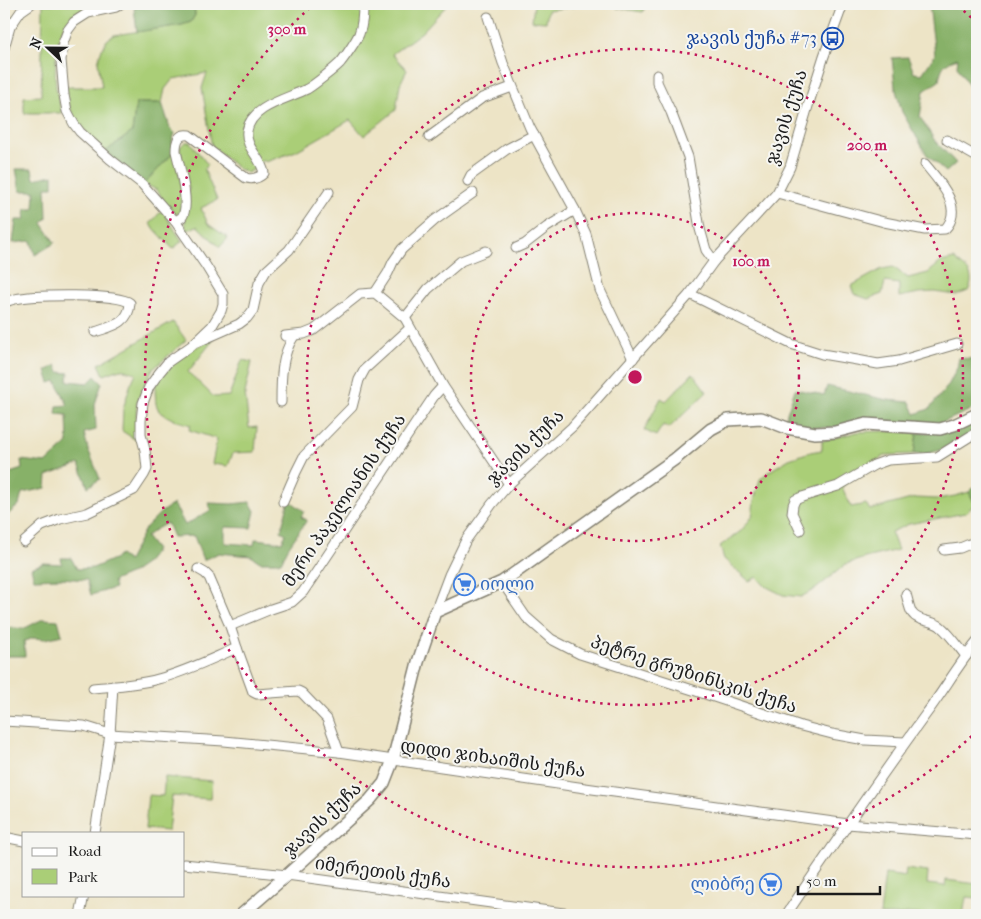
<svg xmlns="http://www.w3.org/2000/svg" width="981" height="919" viewBox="0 0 981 919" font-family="'IM FELL French Canon','Noto Serif Georgian',serif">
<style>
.green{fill:#aace77;stroke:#63754a}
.forest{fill:#87b168;stroke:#526642}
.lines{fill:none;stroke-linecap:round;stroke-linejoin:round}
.minor-casing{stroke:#848071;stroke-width:11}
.tertiary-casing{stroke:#848071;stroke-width:14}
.minor{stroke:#fff;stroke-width:9}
.tertiary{stroke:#fff;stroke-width:11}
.ring{fill:none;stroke:#c2185b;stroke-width:2.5;stroke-dasharray:2.5 5}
.labels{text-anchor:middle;stroke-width:4;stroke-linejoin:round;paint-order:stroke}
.transit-label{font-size:18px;fill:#164399;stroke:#f6f6f2;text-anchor:end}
.street-label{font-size:18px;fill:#1c1c1c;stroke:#f6f6f2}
.shop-label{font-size:18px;fill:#366cbe;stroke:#f6f6f2;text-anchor:start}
.centre{fill:#c2185b;stroke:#f6f6f2;stroke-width:2.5}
.ring-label{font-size:15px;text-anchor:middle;font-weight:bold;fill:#c2185b;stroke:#f6f6f2;stroke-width:4;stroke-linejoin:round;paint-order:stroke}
</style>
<rect width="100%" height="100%" fill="#f6f6f2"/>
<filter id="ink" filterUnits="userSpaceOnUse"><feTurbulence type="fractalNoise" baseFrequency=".02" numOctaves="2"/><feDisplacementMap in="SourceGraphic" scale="10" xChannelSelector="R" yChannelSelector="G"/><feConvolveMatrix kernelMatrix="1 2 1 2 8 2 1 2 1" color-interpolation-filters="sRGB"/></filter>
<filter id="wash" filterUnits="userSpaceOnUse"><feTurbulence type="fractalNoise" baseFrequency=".0096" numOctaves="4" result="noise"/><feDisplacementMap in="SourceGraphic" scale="20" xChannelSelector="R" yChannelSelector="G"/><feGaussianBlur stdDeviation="1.12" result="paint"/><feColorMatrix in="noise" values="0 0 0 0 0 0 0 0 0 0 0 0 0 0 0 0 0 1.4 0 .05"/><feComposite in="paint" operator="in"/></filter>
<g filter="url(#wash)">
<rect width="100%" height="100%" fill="#ede4c6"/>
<!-- green -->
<g class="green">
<path d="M43 4H115C102 6 78 9 68 20 56 34 54 69 56 87 57 95 60 104 62 113H24V97L41 96Z"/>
<path d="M194 4H448L422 32 392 54 407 70 400 84 396 110 364 136 350 120 296 151 266 162 263 160 256 165 255 169 247 173 239 169 212 147 202 88 207 73 173 79 165 89 162 103H136L132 132 105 152 77 123 69 106 66 87H102L98 62 101 51 107 40 114 35 182 25 191 22 195 15Z"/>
<path d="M534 4H584L580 6 548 10 546 22 532 21Z"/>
<path d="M615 4H646L643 12 617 8Z"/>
<path d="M185 142H190L208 165 204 169 217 200 201 208 208 224 228 238 220 247 197 226 186 231 185 222 189 188 182 166 180 147Z"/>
<path d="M174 152C178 170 187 196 179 213L176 215 171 212 157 190 144 184Z"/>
<path d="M162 210 182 241 173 249 150 224Z"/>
<path d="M954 259C967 269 976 274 968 291L957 295 934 292 919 293 899 297V284L885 282 882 294 868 299 854 294 851 286 882 269 893 267 908 278 928 273 941 262Z"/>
<path d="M173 322 186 340 152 370 144 386 137 402 136 418 139 442 122 431 123 409 130 386 136 373 120 369 104 375 99 364Z"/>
<path d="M214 339 188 372 214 397 229 396 242 360 252 362 245 393 249 428 257 427 255 452 233 453 228 466 212 464 217 439 189 430 191 425 174 420 165 415 159 411 156 404 155 391 156 382 161 373 193 348Z"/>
<path d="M693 373 707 392 669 428 663 425 656 436 644 430 661 398 666 401Z"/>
<path d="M886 431 917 433 914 454 887 455 864 467 842 487 851 507 866 504 870 510 915 498 937 499 955 496 969 492 975 504 965 513 909 524 891 532 898 550 865 558 846 564 817 588 801 597 783 595 765 586 757 577 749 581 724 559 720 546 741 531 752 517 754 501 760 479 768 472 789 459 810 452 822 450V441L857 432Z"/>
<path d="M165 777 212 781 210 799 172 796 168 831 145 829 148 795 163 796Z"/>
<path d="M906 869 928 872 927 884 945 886 946 880 977 884V898L966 897 963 915H925L906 913V915H880L885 874 905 877Z"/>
</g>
<!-- forest -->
<g class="forest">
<path d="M164 4H194L195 15 191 22 182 25 137 32 134 8Z"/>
<path d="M929 4H977V103L968 94 972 91 957 66 958 58C944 62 941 67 939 81L924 91 920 117 935 141 956 163 946 172 927 155 902 112 895 87 892 58 908 57 914 73 922 74 935 55Z"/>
<path d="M136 103H162L170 128 175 133 172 142 174 152 144 184 105 152 132 132Z"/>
<path d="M16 169H32L34 179 53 175V187H46L47 218 42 223 55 243 35 255 31 241 13 243 16 220H24L26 209H34L35 191H20Z"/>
<path d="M959 358 977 359V407L937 425 806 428 784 422 795 389 824 395 827 386 887 400 910 402 915 414 929 409 948 386 957 368Z"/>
<path d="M56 365 59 372 69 373 68 381 88 383 95 376 102 383 95 404 96 430 84 433 88 449 100 479 88 487 79 464 47 476 46 488 22 493 19 505 4 518V475L22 469 21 460 46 463 68 443 67 415 56 414 57 406 68 405 56 381 50 383 46 371Z"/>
<path d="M977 418V429C956 442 941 455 914 454L917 433 934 432Z"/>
<path d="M977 484V502L975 504 969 492Z"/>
<path d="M289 500 304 511 301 517 307 520 288 548 281 562H260L251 556 219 553 203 560 194 536 173 537 167 523 153 531 146 537 156 550 145 564 132 573 113 581 115 588 91 595 87 580 61 578 34 579 31 568 44 563 62 564 61 558H71L77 569 93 568 116 558 120 555 128 561 146 527 161 512 174 504 185 525 211 510 208 503 232 504 250 502 255 511 251 528 225 527V543L254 545 255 539 282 542 286 534 281 531Z"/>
<path d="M43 619 58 620 62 635 45 639 34 638 24 641 25 656H4V627L23 629Z"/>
</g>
</g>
<g filter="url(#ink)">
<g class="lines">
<defs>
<g id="minor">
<path d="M488 17 503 63 530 128 575 210 586 234 600 290 633 359"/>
<path d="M4 48 10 27 21 11 31 4"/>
<path d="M657 75V82L671 112 688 157 700 229 706 250 714 261"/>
<path d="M429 137 482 98 512 87"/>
<path d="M947 140 977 157"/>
<path d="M468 181 471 175 507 149 534 135"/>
<path d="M777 193 884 222 925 230 945 229C965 208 939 181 925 164"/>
<path d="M175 221C177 220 180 219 182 217 191 205 179 165 176 151 176 142 178 133 189 135L246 178C254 180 259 178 264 173 261 157 245 148 247 131 251 106 287 99 307 89 314 85 334 69 340 63 345 57 356 41 359 34 363 24 363 14 363 4"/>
<path d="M516 248 525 244 547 227 575 210"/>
<path d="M375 293 388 273 393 262 402 249 435 220 473 193"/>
<path d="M690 294 791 344 822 354 857 360 878 364 899 361 957 344"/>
<path d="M4 303C7 301 11 300 15 299 33 295 117 293 130 303 129 324 112 326 95 332"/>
<path d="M405 318 428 289 461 261 486 251"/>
<path d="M285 336 304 334 314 330 360 294 375 293 405 318 443 386 509 484"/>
<path d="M198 342 239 324 247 318 253 310 259 283 266 271 289 250 329 192"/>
<path d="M281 402C281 380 281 355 294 336"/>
<path d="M283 502 296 472 304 456 352 407 359 380 365 369 410 328"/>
<path d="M800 530 792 513 793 505 795 500 802 497 838 486 874 465 888 460 937 457 977 432"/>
<path d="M24 542 42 526 60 519 87 513 134 490 144 475 147 469 145 450 141 435V421L143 403 149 387 159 373 168 362 191 346 212 326 221 311 223 304V294L206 266 175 221 142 184 110 159 80 132 74 124 67 111 64 95 61 60 63 43 68 30 74 22 88 13 116 7 120 4"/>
<path d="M944 550 960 548 977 541"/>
<path d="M198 569 205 573 209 577 230 626 237 648 253 692 257 694 298 691 302 693 327 719 339 752"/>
<path d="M502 582 526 617 551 639 580 654 696 691 801 726 832 734 865 740 905 742"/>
<path d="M906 594C908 600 909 608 912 613 918 622 932 620 940 626 950 634 958 646 966 656"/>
<path d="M435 612 449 575 466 540 492 504 509 484 572 427 690 294 714 261 777 193 790 167 808 106 824 56 843 4"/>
<path d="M230 626 271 609 292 602 303 592 434 396 443 386"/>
<path d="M93 688C114 686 137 685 158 679 185 672 211 659 237 648"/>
<path d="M4 721 84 726 110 734 224 741 339 752 585 788 848 824 977 835"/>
<path d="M95 833 110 734 113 686"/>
<path d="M4 837 24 841"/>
<path d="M184 864 287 875 578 915"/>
<path d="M80 915 84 895"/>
<path d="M786 915C832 847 878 780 926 714 944 690 958 665 977 642"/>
</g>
<path id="tertiary" d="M241 915 287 875 370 800 384 783 393 760 418 662 435 612 502 582 675 459 711 429 728 420 761 418 787 428 815 433 835 432 866 424 940 429 954 425 977 414"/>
</defs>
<!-- minor casing -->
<use href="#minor" class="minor-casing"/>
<!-- tertiary casing -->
<use href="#tertiary" class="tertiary-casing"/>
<!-- minor -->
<use href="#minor" class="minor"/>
<!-- tertiary -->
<use href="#tertiary" class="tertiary"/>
</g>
</g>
<!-- distance rings -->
<g class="ring">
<circle cx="635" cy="377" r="164"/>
<circle cx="635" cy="377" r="328"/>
<path d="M977 731A492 492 0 1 1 312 6M958 6A492 492 0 0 1 977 23"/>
</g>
<!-- icons -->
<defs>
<symbol id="bus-ring" viewBox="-11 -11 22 22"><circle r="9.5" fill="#f6f6f2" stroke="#1a4fb4" stroke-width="1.5"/><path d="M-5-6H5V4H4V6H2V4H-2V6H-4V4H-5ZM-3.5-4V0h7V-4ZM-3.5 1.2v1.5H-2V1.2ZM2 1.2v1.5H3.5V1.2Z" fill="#1a4fb4"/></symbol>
<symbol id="supermarket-ring" viewBox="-11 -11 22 22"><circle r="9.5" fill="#f6f6f2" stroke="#3f7fe0" stroke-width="1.5"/><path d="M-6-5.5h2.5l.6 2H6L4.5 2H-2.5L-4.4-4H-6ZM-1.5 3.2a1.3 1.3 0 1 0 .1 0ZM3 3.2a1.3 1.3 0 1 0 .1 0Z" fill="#3f7fe0"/></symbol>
</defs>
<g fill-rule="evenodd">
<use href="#bus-ring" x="820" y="26" width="25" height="25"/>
<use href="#supermarket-ring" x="452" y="572" width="25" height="25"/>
<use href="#supermarket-ring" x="758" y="872" width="25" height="25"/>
</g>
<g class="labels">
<!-- transit labels -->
<g class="transit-label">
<text x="817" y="44">ჯავის ქუჩა #73</text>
</g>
<!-- street labels -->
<g class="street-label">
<text transform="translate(786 117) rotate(-72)" y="6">ჯავის ქუჩა</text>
<text transform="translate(525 447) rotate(-44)" y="6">ჯავის ქუჩა</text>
<text transform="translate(344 500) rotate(-56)" y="6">მერი პაკელიანის ქუჩა</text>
<text transform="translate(694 674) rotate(18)" y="6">პეტრე გრუზინსკის ქუჩა</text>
<text transform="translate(493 758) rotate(8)" y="6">დიდი ჯიხაიშის ქუჩა</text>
<text transform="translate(322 819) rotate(-43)" y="6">ჯავის ქუჩა</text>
<text transform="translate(383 872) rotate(8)" y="6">იმერეთის ქუჩა</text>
</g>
<!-- shop labels -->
<g class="shop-label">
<text x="480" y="590">იოლი</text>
<text x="755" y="890" text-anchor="end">ლიბრე</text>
</g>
</g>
<circle cx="635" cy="377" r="8" class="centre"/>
<g class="ring-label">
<text x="287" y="34">300 m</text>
<text x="867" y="150">200 m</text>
<text x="751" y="266">100 m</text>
</g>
<!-- margin -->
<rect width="981" height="919" fill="none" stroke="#f6f6f2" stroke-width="20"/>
<!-- legend -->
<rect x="22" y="832" width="162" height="65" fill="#f6f6f2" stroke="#9f9f9c"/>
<rect x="32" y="848" width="25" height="8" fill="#ffffff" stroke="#9f9f9c"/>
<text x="68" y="856" font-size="15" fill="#1c1c1c">Road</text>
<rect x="32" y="869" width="25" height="15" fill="#aace77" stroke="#9f9f9c"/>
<text x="68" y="882" font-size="15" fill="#1c1c1c">Park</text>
<!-- north arrow -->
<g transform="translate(48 48) rotate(292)" stroke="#f6f6f2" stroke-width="4" paint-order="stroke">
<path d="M0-4L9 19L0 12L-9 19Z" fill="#1c1c1c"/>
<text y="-8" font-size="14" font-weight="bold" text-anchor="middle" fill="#1c1c1c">N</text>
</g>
<!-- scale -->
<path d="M798 886v8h82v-8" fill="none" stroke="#1c1c1c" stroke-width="2.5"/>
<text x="806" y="886" font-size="15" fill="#1c1c1c" stroke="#f6f6f2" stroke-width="4" paint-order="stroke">50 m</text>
</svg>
